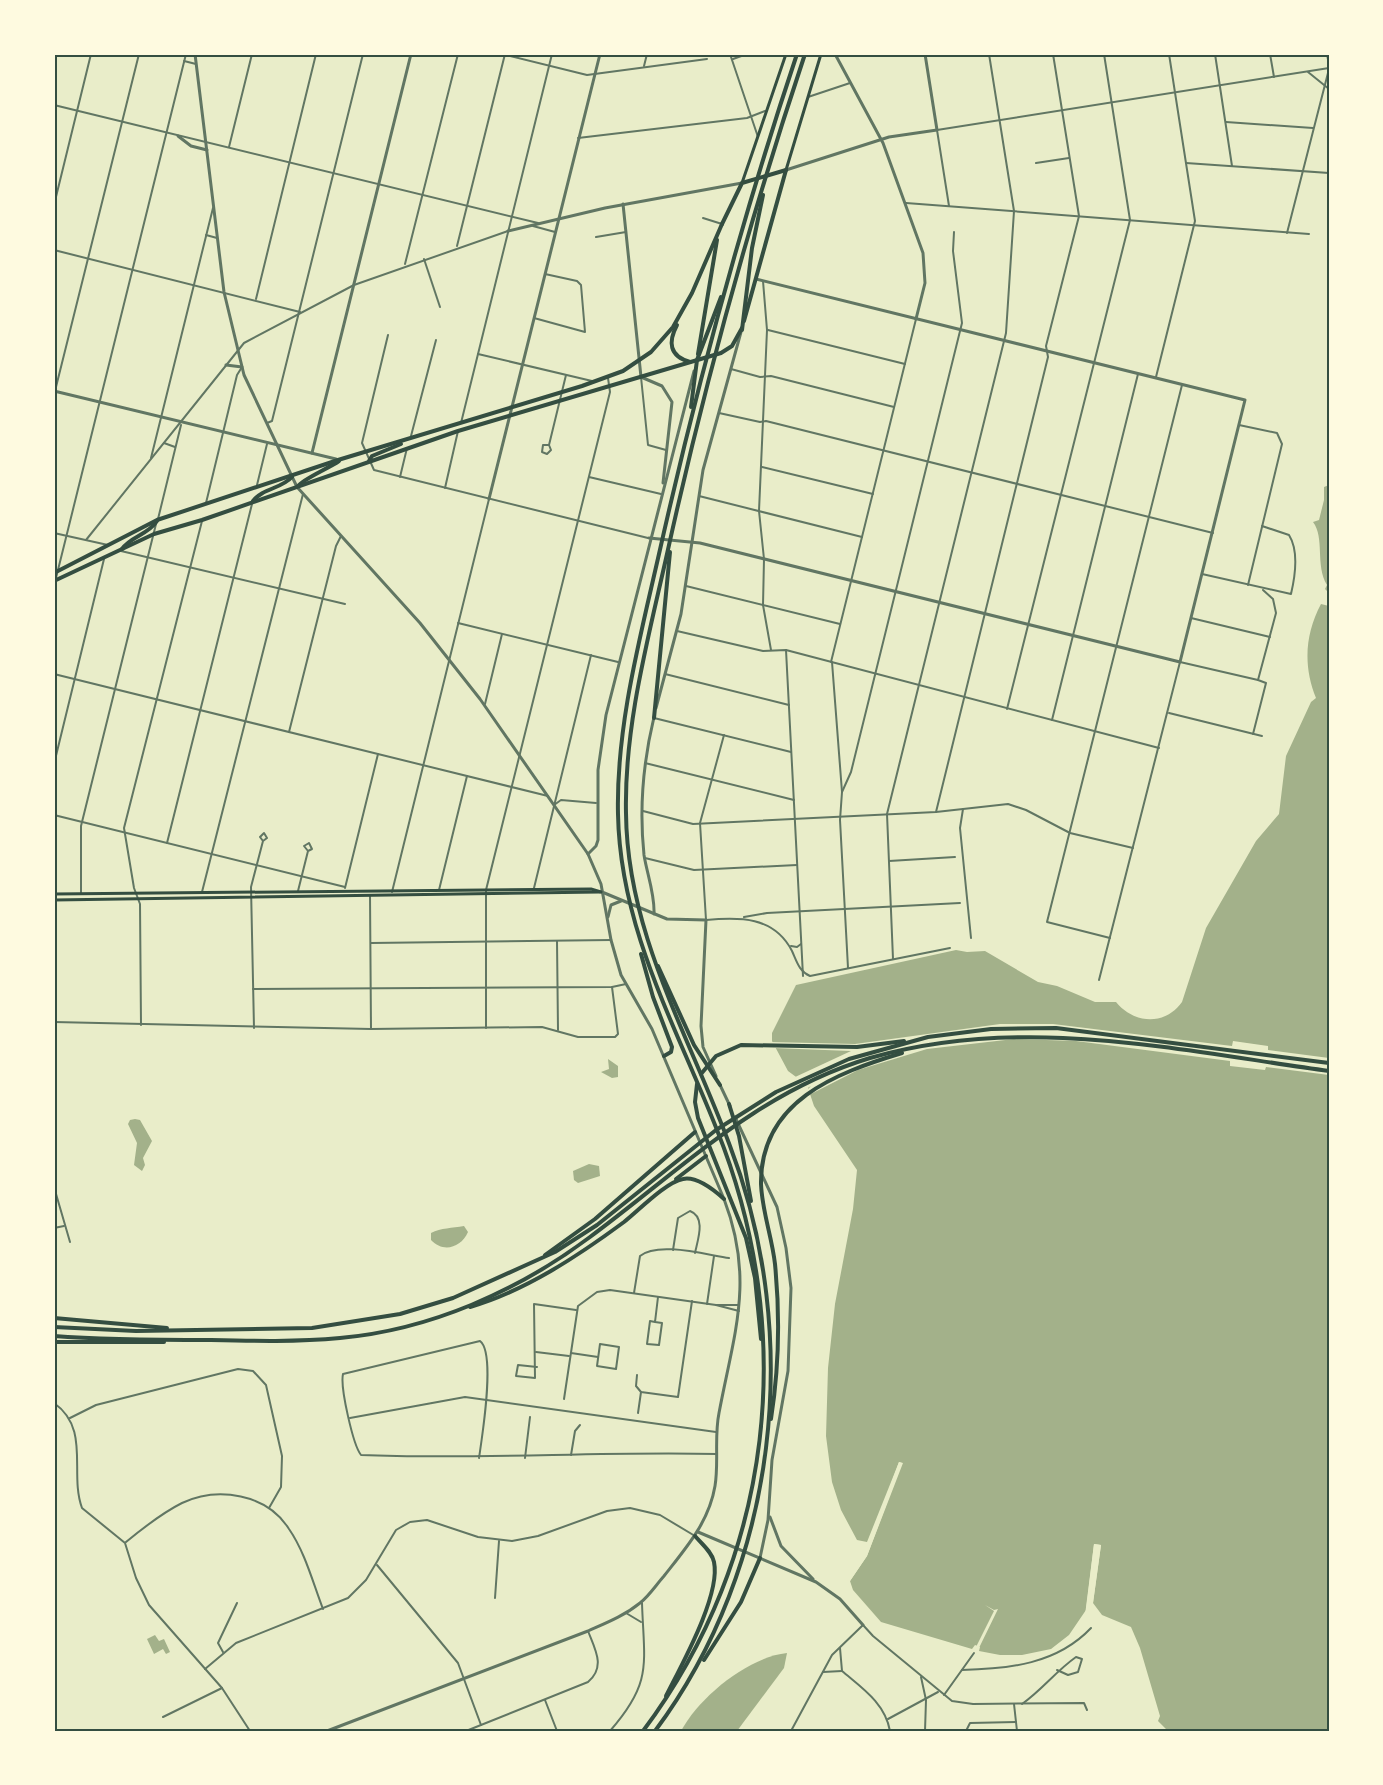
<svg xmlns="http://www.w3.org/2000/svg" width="1383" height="1785" viewBox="0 0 1383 1785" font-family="Helvetica,sans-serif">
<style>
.water{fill:#a3b18a}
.pier{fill:#e9edc9}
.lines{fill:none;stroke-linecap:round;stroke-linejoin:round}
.minor{stroke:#617663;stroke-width:2}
.tertiary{stroke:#617663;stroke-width:3}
.secondary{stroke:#344e41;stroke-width:3}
.primary{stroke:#344e41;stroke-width:4}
.motorway{stroke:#344e41;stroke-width:4}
.neatline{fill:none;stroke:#344e41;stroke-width:2}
</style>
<rect width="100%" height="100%" fill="#e9edc9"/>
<!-- water -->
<g class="water">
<path d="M1329 485V590L1327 591 1325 589 1327 585C1315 565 1325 538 1313 522L1319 520 1324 500V487Z"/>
<path d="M1321 604 1329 606V1731H1168L1158 1721 1160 1716 1140 1648 1131 1627 1102 1615 1093 1603 1101 1545 1094 1544 1086 1610 1069 1635 1051 1649 1022 1655H1000L979 1651 980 1647 975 1645 972 1649 881 1622 853 1590 850 1581 867 1556 902 1463 899 1462 867 1542 857 1540 841 1510 832 1482 826 1436 828 1368 835 1304 853 1209 857 1170 814 1106 807 1085 788 1071 772 1041V1033L796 985 956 950 967 952 985 951 1038 982 1057 986 1095 1002H1116C1134 1024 1165 1026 1182 1002L1206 928 1256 841 1279 814 1286 756 1311 702 1316 698C1303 666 1305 634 1321 604Z"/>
<path d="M608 1059 618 1066V1077L612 1078 601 1072 609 1069Z"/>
<path d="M135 1119 140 1120 152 1141 143 1158 145 1165 142 1171 134 1165 137 1143 128 1124 130 1120Z"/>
<path d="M589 1164 599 1166 600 1176 578 1183 574 1180 573 1171Z"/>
<path d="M464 1226 468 1232C461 1248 443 1253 431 1240V1233C441 1228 452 1228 464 1226Z"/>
<path d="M155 1635 159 1641 164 1639 170 1652 166 1654 163 1649 154 1654 147 1639Z"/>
<path d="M787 1653 784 1668 737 1731H681C699 1697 748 1657 787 1653Z"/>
</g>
<!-- pier -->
<g class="pier">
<path d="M1000 1024H1053L1232 1046 1233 1041 1268 1046V1050L1329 1058V1075L1266 1067 1265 1070 1230 1066V1061L1076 1041 1014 1039 927 1049 858 1070 809 1095 806 1091 811 1086 806 1089 793 1078 851 1051 773 1048 770 1042 855 1044Z"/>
<path d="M899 1462 903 1463 867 1556 850 1581 847 1580 866 1552Z"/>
<path d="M1094 1544 1101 1545 1093 1603 1092 1608 1090 1603 1096 1547 1089 1611 1085 1615Z"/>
<path d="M985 1605 994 1610 998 1609 978 1650 975 1649 994 1611Z"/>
</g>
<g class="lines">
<!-- minor -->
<g class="minor">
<path d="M502 54 587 75 707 59"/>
<path d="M730 54 758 137"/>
<path d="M1215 54 1232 166"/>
<path d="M1270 54 1274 77"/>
<path d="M1327 54 1329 65"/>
<path d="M733 59 747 54"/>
<path d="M184 61 196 64"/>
<path d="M644 66 647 54"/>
<path d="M1308 72 1329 89"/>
<path d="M808 97 850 83"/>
<path d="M54 105 538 223"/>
<path d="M1226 122 1313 128"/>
<path d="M578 138 747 118 765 111"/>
<path d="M229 147 252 54"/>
<path d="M1036 163 1069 158"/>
<path d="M1186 163 1329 173"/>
<path d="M906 203 1309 234"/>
<path d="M54 205 91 54"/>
<path d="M949 206 937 130 1329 68"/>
<path d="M703 218 722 224"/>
<path d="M533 226 555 232"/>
<path d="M1287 233 1329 69"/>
<path d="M206 235 217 238"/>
<path d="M596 237 626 232"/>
<path d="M457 246 505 54"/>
<path d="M54 250 300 312"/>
<path d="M424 259 440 307"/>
<path d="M405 264 458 54"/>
<path d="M763 281 767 330 759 511 764 559 763 605 771 650"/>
<path d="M256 299 316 54"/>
<path d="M534 318 585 332 581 285 577 281 545 274"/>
<path d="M768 330 905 364"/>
<path d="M388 335 362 443 374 470 648 538"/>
<path d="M478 354 592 381"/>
<path d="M731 369 760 377 771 376 894 407"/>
<path d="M641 377 648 445 666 450"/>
<path d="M1156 377 1195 221 1169 54"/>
<path d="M54 395 139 54"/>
<path d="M719 413 760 422 766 421 1213 533"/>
<path d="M267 423 272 421 363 54"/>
<path d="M461 423 552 54"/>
<path d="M1239 425 1277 433 1282 444 1248 585"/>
<path d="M411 436 436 340"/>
<path d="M164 443 175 447"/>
<path d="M549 445H543L542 452 547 454 551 450 549 445 566 375"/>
<path d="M151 458 213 208"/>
<path d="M762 467 873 494"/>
<path d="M400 477 407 448"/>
<path d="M589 477 661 494"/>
<path d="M257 485 267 444"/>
<path d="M445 488 458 431"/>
<path d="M699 496 862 537"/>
<path d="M206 503 237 375 242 367"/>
<path d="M158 519 181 425"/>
<path d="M54 533 108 545"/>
<path d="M86 540 244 343 354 285 508 231"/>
<path d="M121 551 345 604"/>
<path d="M1202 574 1291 594C1295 577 1299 551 1289 535L1262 526"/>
<path d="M54 586 186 54"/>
<path d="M686 586 840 624"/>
<path d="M1191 618 1270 637"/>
<path d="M458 623 618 662"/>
<path d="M677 631 763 651 786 650 1159 748"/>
<path d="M786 650 803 976"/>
<path d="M831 662 916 319"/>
<path d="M832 662 842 792 840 820 848 968"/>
<path d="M54 674 548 796"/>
<path d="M665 674 789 705"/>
<path d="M485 704 502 634"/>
<path d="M1007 709 1130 220 1104 54"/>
<path d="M1169 713 1262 736"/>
<path d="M654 718 791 752"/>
<path d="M1052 720 1138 374"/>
<path d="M289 732 336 546 341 536"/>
<path d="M1253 734 1266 683 1258 680 1276 613 1273 599 1263 590"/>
<path d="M724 735 700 823 706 920C739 917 774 916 792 951 797 962 799 971 810 976L950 948"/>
<path d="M645 763 794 800"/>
<path d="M54 764 104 559"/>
<path d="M842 792 851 772 962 323 953 251 954 232"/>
<path d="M554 805 561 800 596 803"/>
<path d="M963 809 960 828 971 938"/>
<path d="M643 811 693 824 936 812 1008 804 1026 810 1070 833 1133 848"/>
<path d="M936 812 1048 357 1046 346 1079 216 1053 54"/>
<path d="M54 815 345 887"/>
<path d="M167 843 252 504"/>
<path d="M645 858 694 870 797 865"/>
<path d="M889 861 955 857"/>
<path d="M345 888 378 754"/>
<path d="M534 888 591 655"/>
<path d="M439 890 467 776"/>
<path d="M298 891 308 851 312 849 309 843 304 846 308 851"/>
<path d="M202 892 303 494"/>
<path d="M392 892 489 499"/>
<path d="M81 893V826L156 524"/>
<path d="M370 895 371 1029"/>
<path d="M744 917 767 913 960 903"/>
<path d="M1110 938 1047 922 1182 385"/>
<path d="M557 941 558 1030"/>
<path d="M371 943 611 940"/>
<path d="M791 946 797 947 801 944"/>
<path d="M893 959 887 814 1006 333 1014 211 989 54"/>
<path d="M1099 980 1180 662 1258 680"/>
<path d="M253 989 612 987 626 984"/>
<path d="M54 1022 371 1029 542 1027 578 1037H615L618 1034 612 987"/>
<path d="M141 1025 140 904 134 888 124 828 202 521"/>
<path d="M254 1028 251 887 263 841 267 838 264 833 260 837 263 841"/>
<path d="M486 1028V890L610 392 608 378"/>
<path d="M54 1187 70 1242"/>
<path d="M54 1228 64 1226"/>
<path d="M673 1250 678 1218 690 1211C706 1217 698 1239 695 1253"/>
<path d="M634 1293 640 1256C658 1241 707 1255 729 1258"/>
<path d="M707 1304 714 1256"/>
<path d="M716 1305 739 1311"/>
<path d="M655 1322 650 1321 647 1344 659 1345 662 1323 655 1322 658 1297"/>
<path d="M600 1344 619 1347 616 1369 597 1366Z"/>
<path d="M536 1352 569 1356"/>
<path d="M571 1353 598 1357"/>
<path d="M537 1367 518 1365 516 1376 535 1378 534 1304 576 1310"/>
<path d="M637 1375 636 1386 641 1392 678 1397 692 1301"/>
<path d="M564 1399 578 1306 597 1292 610 1290 716 1305H738"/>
<path d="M54 1403C91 1429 69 1473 82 1508L125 1543 136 1578 149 1605 222 1688 250 1731"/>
<path d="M638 1413 641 1392"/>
<path d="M70 1418 96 1405 238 1369 253 1371 266 1385 282 1456 281 1487 269 1508"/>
<path d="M350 1418 465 1397 716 1432"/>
<path d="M571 1455 575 1431 580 1425"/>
<path d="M479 1458C482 1437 496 1353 480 1341L343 1374C340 1387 353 1445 361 1455 480 1460 598 1451 717 1454"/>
<path d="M525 1458 530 1417"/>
<path d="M126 1542C143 1528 162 1513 182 1503 218 1486 267 1494 289 1529 305 1552 313 1583 323 1609"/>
<path d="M377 1565 458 1663 481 1725"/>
<path d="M495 1598 499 1541"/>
<path d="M626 1613 641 1622"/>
<path d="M840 1648 842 1671C862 1688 885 1703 890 1731"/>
<path d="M223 1652 218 1643 237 1603"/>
<path d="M205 1669 236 1643 348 1598 366 1580 396 1530 410 1522 427 1520 478 1537 512 1541 538 1536 607 1511 630 1508 660 1515 695 1536"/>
<path d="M962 1670C1009 1669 1057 1664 1091 1628"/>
<path d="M823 1672 842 1671"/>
<path d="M921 1677 926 1700 925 1731"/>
<path d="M944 1695 974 1653"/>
<path d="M545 1700 557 1731"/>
<path d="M1014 1704 1017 1731"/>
<path d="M1022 1704C1042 1690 1056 1671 1076 1657L1082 1659 1078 1672 1068 1675 1057 1670"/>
<path d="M163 1717 222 1688"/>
<path d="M888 1719 938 1692"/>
<path d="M466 1731 588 1682C606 1667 595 1649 588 1631"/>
<path d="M610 1731C653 1682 644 1664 642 1603"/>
<path d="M791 1731 832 1655 863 1625 873 1636 952 1701 973 1704 1084 1703 1087 1710"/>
<path d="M966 1731 970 1723 1016 1722"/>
</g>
<!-- tertiary -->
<g class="tertiary">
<path d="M195 54 224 292 244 375 297 487 420 623 480 699 588 854 601 884 611 940 621 975 652 1029 724 1199C755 1280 734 1333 719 1413 714 1437 719 1462 715 1486 709 1522 686 1548 664 1576 656 1585 649 1596 640 1603 624 1616 606 1623 588 1631L327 1731"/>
<path d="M835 54 883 143 923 253 925 283 916 319"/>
<path d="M178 136 191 146 207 150"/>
<path d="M786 170 889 137 937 130 925 54"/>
<path d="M623 204 641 377 662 386 672 402 663 483"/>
<path d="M508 231 605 208 742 183"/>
<path d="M226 365 242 367"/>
<path d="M54 391 336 459"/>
<path d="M312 453 411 54"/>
<path d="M489 499 600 54"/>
<path d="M649 538 700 543 1180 662 1245 400 756 279"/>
<path d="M656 708 681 614 703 470 741 332"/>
<path d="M654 717C643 763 639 808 644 855 647 874 655 894 654 914"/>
<path d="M588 854 596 846 598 840V770L606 715 694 371"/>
<path d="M602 892 667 919 706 920 701 1026 703 1047 716 1076"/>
<path d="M608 917 611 905 621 901"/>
<path d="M720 1085 730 1106"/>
<path d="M735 1117 777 1207 786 1248 791 1288 788 1371 772 1460 768 1520 760 1558"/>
<path d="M770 1517 781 1546 813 1579"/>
<path d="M698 1532 816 1582 840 1599 863 1625"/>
</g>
<!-- secondary -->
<g class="secondary">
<path d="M786 170 821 54"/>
<path d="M742 183 786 54"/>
<path d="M54 894 591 889 601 892"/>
<path d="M54 900 600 892"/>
</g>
<!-- primary -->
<g class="primary">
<path d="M722 224 742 183 786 170"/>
<path d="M744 321 786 170"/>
<path d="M677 325C668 342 669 356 690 362"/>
<path d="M698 354 717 240"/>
<path d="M369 461 372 456 401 444"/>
<path d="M298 486C303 479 329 468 339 461"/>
<path d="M253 501C263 488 281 489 292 477"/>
<path d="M122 549C131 536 148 535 157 521"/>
<path d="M54 573 157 520 338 460 582 386 623 371 651 352 673 327 692 293 722 224"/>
<path d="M54 581 154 534 202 520 458 431 721 353 732 346 742 328"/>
</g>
<!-- motorway -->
<g class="motorway">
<path d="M742 330 752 248 763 195"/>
<path d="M691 407 697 360 721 297"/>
<path d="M654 718 670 552"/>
<path d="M641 954 653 997 672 1047 671 1052 664 1056"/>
<path d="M658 966 694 1045 720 1085"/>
<path d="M701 1074 716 1056 741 1045 857 1047 904 1041"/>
<path d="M697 1084 695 1102 698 1118 746 1238 755 1278 761 1339"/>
<path d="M729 1104 739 1136 751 1201"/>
<path d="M676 1179 706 1156"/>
<path d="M545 1255 595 1219 695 1132"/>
<path d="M470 1307C525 1291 578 1256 624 1222 638 1211 666 1182 683 1179 697 1176 714 1190 724 1199"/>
<path d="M54 1318 167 1328"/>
<path d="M54 1327 136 1331 312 1328 400 1314 453 1298 555 1252 597 1225 716 1130 776 1092 849 1059 928 1037 991 1029 1056 1028 1329 1063"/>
<path d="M54 1336C106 1340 158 1340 211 1340 254 1341 297 1342 340 1338 430 1330 518 1291 590 1237 682 1169 757 1092 870 1058 1022 1014 1176 1050 1329 1071"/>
<path d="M54 1342H164"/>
<path d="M771 1419C779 1368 780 1315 775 1264 772 1237 762 1211 761 1184 760 1101 836 1073 902 1053"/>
<path d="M704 1660 741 1602 760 1558"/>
<path d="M666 1696C681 1666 721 1595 714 1562 712 1552 702 1544 695 1536"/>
<path d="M643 1731C774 1556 798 1332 717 1130 676 1026 620 929 618 814 616 727 640 638 659 554 697 385 742 218 797 54"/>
<path d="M655 1731C778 1566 803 1336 730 1146 689 1035 627 934 626 813 624 723 650 632 669 545 706 379 751 215 805 54"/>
</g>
</g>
<!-- border -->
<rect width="1383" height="1785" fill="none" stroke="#fefae0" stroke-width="111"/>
<rect x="56" y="56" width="1272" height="1674" class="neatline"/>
</svg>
